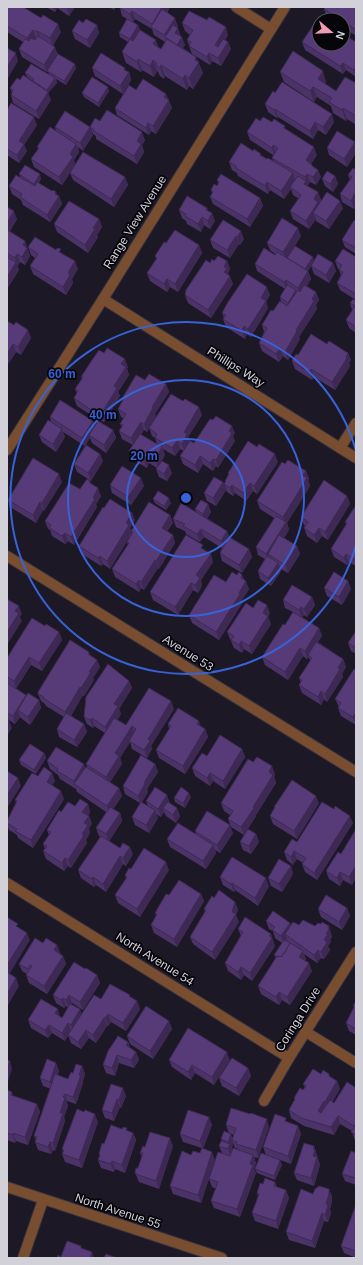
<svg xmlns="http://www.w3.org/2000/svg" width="363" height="1265" viewBox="0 0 363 1265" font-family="Helvetica,sans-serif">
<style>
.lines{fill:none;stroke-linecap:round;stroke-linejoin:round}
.street-casing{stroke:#35323f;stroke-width:12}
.street{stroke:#794e30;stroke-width:10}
.wall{fill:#4b3367;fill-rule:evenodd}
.shaded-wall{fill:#3d2954}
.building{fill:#573b78;stroke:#3d2954}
.ring{fill:none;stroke:#3862d8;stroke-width:2}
.labels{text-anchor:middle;stroke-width:3.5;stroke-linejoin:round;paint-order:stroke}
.street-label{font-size:12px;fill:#d2d0d9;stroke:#06050a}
.centre{fill:#3862d8;stroke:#06050a;stroke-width:2}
.ring-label{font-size:12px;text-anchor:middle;font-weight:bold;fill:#3862d8;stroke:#06050a;stroke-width:3.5;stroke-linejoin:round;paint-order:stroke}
</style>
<rect width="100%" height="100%" fill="#1c1826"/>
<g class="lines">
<defs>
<g id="street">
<path d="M236 7 271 29"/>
<path d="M103 299 356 458"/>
<path d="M340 448 356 423"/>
<path d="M7 450 103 299 285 7"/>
<path d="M7 556 356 772"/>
<path d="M7 883 289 1058"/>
<path d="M306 1032 356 1063"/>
<path d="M264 1101 289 1058 356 952"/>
<path d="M7 1187 222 1258"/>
<path d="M23 1258 43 1200"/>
</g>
</defs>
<!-- street casing -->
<use href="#street" class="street-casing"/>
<!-- street -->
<use href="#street" class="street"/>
</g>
<!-- wall -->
<g class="wall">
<path d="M7 7 61 32 53 45 58 54 76 68 66 85 56 79 57 83 48 93 51 100 39 119 13 103 11 95 12 93 10 88 20 80 33 82V81L27 77 25 73 49 75 48 71 47 72 22 57 19 49 23 42 7 32Z"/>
<path d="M46 7H75L69 16 57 8 55 12Z"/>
<path d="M109 7H116L114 10Z"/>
<path d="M120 7H170L167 13 178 26 176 28 185 45 183 48 196 57 203 73 193 89 189 86 187 90 165 76 164 79 160 76 158 72 157 71 154 77 142 70 141 72 126 63 122 52 128 42 120 37 119 33 127 19 122 16 120 8ZM135 19 152 29 154 35 165 42 161 49 158 47 133 41 140 30 138 25 133 22Z"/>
<path d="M356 7V36L343 27V20H332L327 17 324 9Z"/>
<path d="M83 23 97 25 99 33 90 48 75 39 72 31Z"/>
<path d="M182 23 228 35 225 40 228 42 231 49 221 66 212 61 210 65 192 54 187 40 190 35 185 31Z"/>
<path d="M302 42H356V77L346 70 343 74 305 50Z"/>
<path d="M92 68 126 71 129 72 131 80 123 94 95 76Z"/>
<path d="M280 72 326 82 325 84 336 91 356 83V125L347 119 346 121 333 113 331 106 317 97 314 102 284 82Z"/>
<path d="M136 90 166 94 172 108 156 134 151 131 149 135 117 115 115 108Z"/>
<path d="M109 91 99 107 84 97 82 93Z"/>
<path d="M275 93 334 122 326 135 318 130 313 139 278 117 277 118 268 112 265 104Z"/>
<path d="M7 110 37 125 24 145 27 151 19 163 7 155Z"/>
<path d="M100 121 145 140 142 145 144 152 137 164 96 139V136L93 134 90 127Z"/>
<path d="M260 121 272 122 286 129 317 155 311 164 313 166 318 170 321 177 316 185 310 182 308 185V186L318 192 321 200 319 204 343 208 329 229 316 221V219L309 229 293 219 290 211 299 199 293 195 291 189 284 199 270 190 268 194 238 176 237 173 232 170 229 162 262 156 267 159 274 162 272 158 273 155 250 140 247 132Z"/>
<path d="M55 127 93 135 83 151 78 147 79 152 74 160 75 164 125 177 128 185 114 207 73 180 70 173 62 185 34 167 31 159 38 149 37 147 56 131Z"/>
<path d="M355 142 356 144V153L347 167 329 155 327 148Z"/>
<path d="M356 170V205L354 209 342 202 340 194 350 180 348 175Z"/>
<path d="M19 174 41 179 39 183 59 196 62 204 50 222 23 205 21 200 12 194 9 186 21 178Z"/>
<path d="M335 176 338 184 333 192 325 186 322 179Z"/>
<path d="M217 180 260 198 263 206 250 227 213 204 210 197 212 193 211 190 217 186 218 183Z"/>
<path d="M7 207 17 219 10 231 25 241 30 256 25 265 20 262 17 266 19 270 7 289Z"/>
<path d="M207 208 208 211 212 213 215 221 210 229 204 225 201 232 187 224 186 221 182 218 179 210Z"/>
<path d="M99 219 102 227 97 235 98 237 88 253 57 232 54 224Z"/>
<path d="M223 220 244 239 240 245 239 244 230 258 213 248 210 240Z"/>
<path d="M356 222V254L345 247 342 240Z"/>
<path d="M301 236 287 258 333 263 336 271 329 283 314 274 311 266 308 271 311 279 307 286 316 292 319 300 316 305 317 309 299 337 300 339 288 360 283 356 279 362 262 351 259 343 264 332 262 325 273 311 288 306 281 302 280 297 285 289 257 271 255 264 275 255V254L270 250 267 243Z"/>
<path d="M166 243 199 245 202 253 178 292 170 287 167 292 150 281 147 273 156 259 155 256Z"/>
<path d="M28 247 56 250 62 253 78 269 72 279 73 283 66 295 33 274 30 266 35 258 31 255Z"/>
<path d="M356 257V300L340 290 337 283 341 276 339 269H338L335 261Z"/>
<path d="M214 261H227L230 269 228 273 233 284 211 318 188 303 185 295 210 263Z"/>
<path d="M270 295 266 302 268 308 251 337 247 334 245 339 226 327 223 319 224 318 222 313 228 303V302Z"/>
<path d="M356 301V333L349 328 346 320 352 310 350 303Z"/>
<path d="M7 321 14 325 28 330 31 338 21 355 16 352 9 363 7 361Z"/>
<path d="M327 344 348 353 351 360 349 363 350 366 335 390 314 377 312 380 295 369 292 361 298 355Z"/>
<path d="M104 353 128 367 127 369 129 375 118 392 120 396 104 422 98 419H97L77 406 74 398 77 394 75 389 82 379 81 377Z"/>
<path d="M145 380 166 384 169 392 155 414 156 416 147 432 144 430 141 435 157 444 155 438 152 436 149 428 202 415 188 437 190 441 194 443 235 433 233 436 235 441 218 468 216 466 213 471 203 464 198 473 183 464 180 456 184 451 180 449 175 456 163 449 165 455 161 462 172 473 167 481 159 477 156 469 157 468 149 463 147 468 132 459 129 451 133 445 122 439 119 431 122 427 120 424 124 419 121 417 118 409 124 400 123 397Z"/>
<path d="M50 417 113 430 116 438 106 453 92 443 90 438 85 446 63 432 65 437 56 452 42 442 39 435 51 422Z"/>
<path d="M100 454 103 461 91 481 77 472 74 464Z"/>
<path d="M278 462 257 494 253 491 246 501 235 493 233 496 227 492 224 484 225 482V481L228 475V473Z"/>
<path d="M285 464 306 471 309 479 308 480 310 486 287 523 289 530 284 538 297 546 300 554 288 573 279 568 281 571 271 586 260 579 258 571 265 559 258 555 256 547 274 518 260 509 257 501Z"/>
<path d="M62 482 44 511 43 510 36 523 10 507 8 500Z"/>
<path d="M223 482 226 490 216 506 207 501 204 493Z"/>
<path d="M92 484 101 496 96 504 97 507 74 545 68 541 65 544 52 536 50 530 48 529 45 521 80 489Z"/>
<path d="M110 485 144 486 131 505 112 493Z"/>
<path d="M347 496 350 504 328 540 322 536 317 543 307 536 304 528 305 526 304 525 301 517Z"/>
<path d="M153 499 171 503 166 510 155 503Z"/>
<path d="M208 504 211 512 207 519 227 531 229 537 249 549 252 557 242 573 222 561 220 553 222 548 204 537 200 542 186 534 185 531 176 527 173 519 196 512 195 509Z"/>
<path d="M356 505V566L349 562 347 565 334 557 331 549 346 525 345 522Z"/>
<path d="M104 508 135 520 130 528 131 530 170 515 173 523 167 531 173 535 175 543 159 569 158 568 144 590 141 588 139 592 115 577 112 569 128 545 127 542 132 533 110 569 103 564 101 566 82 554 79 546Z"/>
<path d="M204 550 213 562 201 580 202 586 198 593 193 590 178 615 153 600 150 592Z"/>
<path d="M237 575H242L249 589 242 600 243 602 219 640 192 623 189 615 226 582Z"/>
<path d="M348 581 351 589 342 605 327 596 324 588Z"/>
<path d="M312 597 315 605 307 617 304 615 302 617 319 628 322 636 318 642 343 659 346 667 342 674 343 677 327 702 324 699 321 705 302 693 299 685 301 683 299 678 310 661 309 657 307 659 303 656 288 680 265 665 262 657 285 625 293 612 285 608 283 600Z"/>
<path d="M253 608 270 613 268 617 271 624 252 654 244 649 242 653 234 648 227 632Z"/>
<path d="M45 626 59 632 62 640 42 671 31 665 16 689 26 695V696L39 700 41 708 30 725 21 718 20 717 15 724 7 719V658Z"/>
<path d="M356 631V654L351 651 348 643Z"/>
<path d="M89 652 90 655 97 660 100 667 93 678 94 680 84 696 83 695 71 716 84 724 87 732 77 747 59 737 57 729 64 717 46 706 45 704 41 701 38 694Z"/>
<path d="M354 669 356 725 341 716 338 708 339 707 335 699Z"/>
<path d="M129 681 132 688 119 709 121 714 117 720 126 725 174 709 151 746 152 749 147 758 132 749 130 742 120 758 122 764 110 782 119 788 122 796 113 809 120 813 122 821 109 841 120 848 133 854 126 866 123 864 106 892 96 885 94 887 81 878 78 870 100 837 99 836 96 828 106 812 77 792 76 789 60 779 58 775 50 769 47 761 85 768 87 767 86 764 105 733 94 726 93 728 87 724 84 717Z"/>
<path d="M168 724 201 726 205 729 208 737 185 774 159 758 156 750 169 729Z"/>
<path d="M242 749 245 757 225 789 213 781 210 786 195 776 192 768 207 756Z"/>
<path d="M44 753 46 758 36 774 21 765 19 760Z"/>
<path d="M253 762 275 774 274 776 276 783 256 815V816L244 835 231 827 228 819 230 815 224 811 221 803Z"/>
<path d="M155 764 158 772 147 789 148 792 142 802 148 806 146 801 170 803 177 808 180 816 176 823 166 816 164 812 161 817 156 814 158 818 149 833 135 825 132 817 140 803 125 794 123 786Z"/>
<path d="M52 773 55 781 52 785 64 799 33 848 18 838 17 835 9 830 7 824V821L16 803 15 800 38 776Z"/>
<path d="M191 797 185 808 175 802 174 798Z"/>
<path d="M319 803 297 839 273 824 270 816 275 808 274 807Z"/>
<path d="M88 804 90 812 88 816H89L92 824 89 828 90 833 86 840 87 843 71 868 68 866 64 871 46 859 43 851 45 849 43 844 49 835 47 830 61 812 75 806Z"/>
<path d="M353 823 317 880 305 872 302 864 303 863 297 859 293 865 287 860 284 852 297 842Z"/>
<path d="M356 829V878L352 885 343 880 340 886 329 879 326 871 341 854Z"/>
<path d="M195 831 233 833 220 853 215 850 216 853 206 869 170 847 167 839 196 834Z"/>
<path d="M256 834 259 842 251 854 243 850 240 842Z"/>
<path d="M291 866 293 874 282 892 271 886 268 878Z"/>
<path d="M169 870 140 917 118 903 115 895 126 879 125 875Z"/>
<path d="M220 877 269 886 258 906 235 890 234 892 223 885Z"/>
<path d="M201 894 204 901 177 947 154 933 151 925 156 916 155 913 169 895Z"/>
<path d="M214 898 235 902 238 910 236 915 239 922 215 960 193 944 190 937 205 912 204 909Z"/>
<path d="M347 908 350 916 342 930 321 917 318 909Z"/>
<path d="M266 921 290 923 291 925 329 926 331 934 332 937 330 940 331 942 328 946 330 950 324 959 321 958 317 963 304 954 306 959 305 961 312 971 290 1005 282 1000 279 1005 261 994 258 986 276 958 274 955 282 943 275 938 273 931 269 929Z"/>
<path d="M238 929 271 934 273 942 275 946 252 981 244 975 241 980 228 971 225 963 241 936Z"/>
<path d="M43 943 57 945 60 953V954L63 956 66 964 47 994 29 983 26 975 27 974 22 971 19 964Z"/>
<path d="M85 969 97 975 100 983 83 1010 72 1003 71 1004 80 1009 81 1014 101 999 131 997 137 1001 140 1009 126 1031 111 1022 108 1026H107L96 1043 89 1038 81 1049 71 1043 68 1035 71 1031 65 1041 52 1033 48 1038 31 1028 28 1020 60 1016 62 1018 68 1007 66 1006 64 1008 56 1003 53 995Z"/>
<path d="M356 1001V1035L349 1031 346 1023 354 1008 353 1006Z"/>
<path d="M169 1021 172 1029 153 1059 130 1044 127 1036Z"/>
<path d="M128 1042 130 1048 136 1052 139 1060 134 1068 119 1063 115 1076 106 1073 103 1065Z"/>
<path d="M169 1060H230L214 1085 195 1073 191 1080 172 1067Z"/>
<path d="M82 1066 85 1074 83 1081V1083L76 1104 67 1101V1103L68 1106 64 1117 65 1121 55 1151 53 1150 51 1154 38 1150 35 1142 36 1140 34 1136 51 1089 43 1086 40 1078 59 1070 58 1075 68 1079 73 1073Z"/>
<path d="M248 1068 251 1076 239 1096 222 1086 219 1078Z"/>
<path d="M321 1074H329L330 1077 337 1081 340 1089 332 1102 334 1103 356 1088V1141L354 1139 352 1131 340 1124 334 1135 304 1126 291 1118 289 1110 295 1100 294 1098 303 1090 305 1088 303 1084Z"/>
<path d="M111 1084 126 1096 121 1108 120 1107 114 1121 105 1118 102 1110Z"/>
<path d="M7 1090 12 1092 13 1096 37 1104 40 1112 28 1145 16 1141 15 1143 7 1140Z"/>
<path d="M209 1117 212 1125 203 1149 215 1160 201 1203 173 1194 170 1186 191 1155 200 1153 202 1148 183 1142 180 1134Z"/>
<path d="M98 1122 82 1168 65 1162 62 1154 63 1152 62 1149Z"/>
<path d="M287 1122 298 1126 301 1134 291 1164 267 1155 280 1160 282 1165 275 1180 257 1173 255 1169 266 1155 263 1147Z"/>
<path d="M226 1125 269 1127 258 1158 254 1157 256 1163 254 1169 256 1173 240 1217 214 1208 211 1201 216 1189 212 1187 209 1179 222 1153 219 1146 222 1141 221 1139 233 1138 234 1135 229 1133ZM233 1143 235 1148 238 1149 239 1150H232V1148Z"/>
<path d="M128 1131 133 1133 136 1140 125 1173 115 1169 114 1172 101 1168 98 1160 100 1157 99 1154 104 1144Z"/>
<path d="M173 1146 159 1189 139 1182 135 1173 138 1168 142 1157 140 1153 145 1147Z"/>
<path d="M314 1146 320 1165 314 1186 297 1180 294 1173Z"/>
<path d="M356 1153V1185L345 1181 342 1174Z"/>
<path d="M275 1182 277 1187 286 1190 289 1198 278 1229 255 1221 252 1213 258 1197 257 1193 263 1184Z"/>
<path d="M329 1189 332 1197V1202L330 1209 331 1213 328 1222 324 1221 315 1248 289 1240 286 1232 313 1194Z"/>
<path d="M356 1207V1258L344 1253 341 1246Z"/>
</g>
<!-- shaded-wall -->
<g class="shaded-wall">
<path d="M53 7H56L57 8 55 12Z"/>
<path d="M67 7H75L69 16 67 8Z"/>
<path d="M162 7H170L156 30 154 29 152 24Z"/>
<path d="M132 11 135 19 133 22 130 14Z"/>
<path d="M175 18 178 26 169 40 165 37 164 35Z"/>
<path d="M58 24 61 32 53 46 50 38Z"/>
<path d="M97 25 99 33 90 48 87 40Z"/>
<path d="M138 25 140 30 131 44 130 39Z"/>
<path d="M226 27 228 35 217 52 215 45Z"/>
<path d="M178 28 181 36 175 33Z"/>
<path d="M33 30 36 37 30 46 27 38Z"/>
<path d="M37 31 40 38 39 40 37 32Z"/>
<path d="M182 37 185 45 180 52 177 45Z"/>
<path d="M156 40 160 51 153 44Z"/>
<path d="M228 42 231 49 221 66 218 58Z"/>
<path d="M55 47 58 55 47 72 44 65Z"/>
<path d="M16 53 18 61 7 80V67Z"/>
<path d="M209 53 212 61 210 65 207 57Z"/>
<path d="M196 57 203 73 193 89 189 78Z"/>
<path d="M138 59 142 70 141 72 137 62Z"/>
<path d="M153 60 157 71 154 77 150 66Z"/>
<path d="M343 63 346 70 343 74 340 66Z"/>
<path d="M75 64 76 68 66 85 64 81Z"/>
<path d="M161 65 165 76 164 79 160 68Z"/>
<path d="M356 66V76L354 70Z"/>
<path d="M125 68 127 74 129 72 131 80 123 94 120 86Z"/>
<path d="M323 71 326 82 322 90 318 79Z"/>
<path d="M185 75 189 86 187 90 183 79Z"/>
<path d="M55 78 57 83 48 93 51 100 39 119 36 111 48 93 47 90Z"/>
<path d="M108 87 109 91 99 107 98 103Z"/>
<path d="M313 87 317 97 314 102 310 91Z"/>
<path d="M166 94 172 108 156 134 153 126 164 97Z"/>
<path d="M343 108 347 119 346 121 342 110Z"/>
<path d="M275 109 278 117 277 118 274 110Z"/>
<path d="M332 114 334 122 326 135 323 127Z"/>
<path d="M34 117 37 125 24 145 27 151 19 163 17 155 19 141Z"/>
<path d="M315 122 318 130 313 139 310 131Z"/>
<path d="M148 123 151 131 149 135 146 128Z"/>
<path d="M90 127 93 135 83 151 80 143Z"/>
<path d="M142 132 145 140 142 145 144 152 137 164 134 156 137 141Z"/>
<path d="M355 142 356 144V153L347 167 344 159Z"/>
<path d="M76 144 79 152 74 160 75 165 62 185 59 177 70 154Z"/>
<path d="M273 145 276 153 274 156 272 148Z"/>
<path d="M314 147 317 155 308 168 306 160Z"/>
<path d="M318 170 321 177 316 185 313 177Z"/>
<path d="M293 173 295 181 290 187 291 189 284 199 281 191Z"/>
<path d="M40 174 41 179 35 188 34 184Z"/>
<path d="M307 174 310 182 308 185 309 189 304 184 306 181 305 177Z"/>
<path d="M335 176 338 184 333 192 330 184Z"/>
<path d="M125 177 128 185 114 207 111 199Z"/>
<path d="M267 182 270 190 268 194 265 186Z"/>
<path d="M56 192 58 198 59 196 62 204 50 222 47 215Z"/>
<path d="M318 192 321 200 319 203 321 210 313 213 316 219 309 229 306 221 314 199Z"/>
<path d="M355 193 356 195V205L354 209 351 201Z"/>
<path d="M260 198 263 206 250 227 247 219Z"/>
<path d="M340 201 343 208 329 229 326 221Z"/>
<path d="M14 211 17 219 7 235V223Z"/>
<path d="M212 213 215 221 210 229 208 221Z"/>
<path d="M202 217 204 225 201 232 198 224Z"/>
<path d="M99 219 102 227 97 235 98 237 88 253 85 245 93 228Z"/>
<path d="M298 228 301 236 286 260 283 252Z"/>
<path d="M241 231 244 239 240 245 237 237Z"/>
<path d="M236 236 239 244 230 258 227 250Z"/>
<path d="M25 241 30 256 25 265 22 257 23 245Z"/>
<path d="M199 245 202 253 178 292 175 284Z"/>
<path d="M17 254 20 262 18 266 15 258Z"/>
<path d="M313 257 314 261 306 274 305 270Z"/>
<path d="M75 261 78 269 72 279 73 283 66 295 63 287 68 273Z"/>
<path d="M227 261 230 269 228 273 229 276 224 272V267Z"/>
<path d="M16 262 19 270 7 289V277Z"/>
<path d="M333 263 336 271 329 283 326 275Z"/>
<path d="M308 271 311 279 301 296 298 288Z"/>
<path d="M230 276 233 284 211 318 208 310Z"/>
<path d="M167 279 170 287 167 292 164 284Z"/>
<path d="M286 280 289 288 287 290 284 282Z"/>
<path d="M267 287 270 295 266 302 268 308 251 337 248 329 261 298Z"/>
<path d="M296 290 297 294 290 307 288 303Z"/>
<path d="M316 292 319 300 316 305 317 309 299 337 300 339 288 360 285 352 312 299Z"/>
<path d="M244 326 247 334 245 339 242 331Z"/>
<path d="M28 330 31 338 21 355 18 347Z"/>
<path d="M13 344 16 352 9 363 7 356V354Z"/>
<path d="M280 348 283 356 279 362 276 354Z"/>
<path d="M348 353 351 360 349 363 350 366 335 390 332 382Z"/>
<path d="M125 359 128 367 127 368 129 375 118 392 120 396 104 422 101 414 114 386 121 364Z"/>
<path d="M311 369 314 377 312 380 309 372Z"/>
<path d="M166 384 169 392 155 414 156 416 147 432 144 424 152 407Z"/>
<path d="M199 407 202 415 188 437 190 442 184 451 182 444 184 432Z"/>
<path d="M95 411 98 419H97L94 412Z"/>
<path d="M93 421 96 429 89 435 90 438 85 446 82 438Z"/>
<path d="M141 422 144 430 134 446 131 438Z"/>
<path d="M232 426 235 433 233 436 235 441 218 468 216 460 229 431Z"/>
<path d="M62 429 65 437 56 452 53 444Z"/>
<path d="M113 430 116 438 106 453 104 445Z"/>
<path d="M177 441 180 449 175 456 172 448Z"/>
<path d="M162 447 165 455 158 468 155 460Z"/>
<path d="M100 454 103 461 91 481 88 473Z"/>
<path d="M275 454 278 462 257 494 254 486Z"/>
<path d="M147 455 149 463 147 468 144 460Z"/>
<path d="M200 456 203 464 198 473 195 465Z"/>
<path d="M213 459 216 466 213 471 210 463Z"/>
<path d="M169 465 172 473 167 481 164 474Z"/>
<path d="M306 471 309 479 308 480 310 486 287 523 289 530 272 557 268 554 270 560 269 561 266 554 285 524 283 517 303 475Z"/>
<path d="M59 474 62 482 44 511 42 503Z"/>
<path d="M141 478 144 486 131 505 128 497Z"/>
<path d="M223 482 226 490 216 506 213 498Z"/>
<path d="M250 483 253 491 246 501 243 493Z"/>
<path d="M232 485 235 493 233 496 230 488Z"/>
<path d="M98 488 101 496 96 504 97 507 74 545 71 537Z"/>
<path d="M347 496 350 504 328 540 325 532Z"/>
<path d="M169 498 171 503 166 510 164 506Z"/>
<path d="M40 502 43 510 36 523 33 515Z"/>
<path d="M208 504 211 512 205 522 203 514Z"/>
<path d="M132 513 135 520 130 528 132 533 110 569 107 561 126 523Z"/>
<path d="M170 515 173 523 164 536 162 528Z"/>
<path d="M319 528 322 536 317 543 314 535Z"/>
<path d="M201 529 204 537 200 542 197 534Z"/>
<path d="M227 531 230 539 224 549 221 541Z"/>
<path d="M65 533 68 541 65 544 62 536Z"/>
<path d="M173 535 175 543 159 569 156 561Z"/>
<path d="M297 546 300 554 288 573 285 565Z"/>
<path d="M249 549 252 557 242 573 239 565Z"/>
<path d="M211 554 213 562 201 580 202 586 198 593 195 585 196 575Z"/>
<path d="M346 554 349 562 347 565 344 558Z"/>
<path d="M100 556 103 564 101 566 98 558Z"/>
<path d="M155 560 158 568 144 590 141 582Z"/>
<path d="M278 563 281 571 271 586 268 578Z"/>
<path d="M242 575 245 583 246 581 249 589 242 600 243 602 219 640 216 632 239 593 241 578Z"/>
<path d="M139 580 141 588 139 592 136 584Z"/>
<path d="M348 581 351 589 342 605 339 597Z"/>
<path d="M191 583 193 590 178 615 175 607Z"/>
<path d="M312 597 315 605 307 617 304 609Z"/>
<path d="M267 605 270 613 268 617 271 624 252 654 249 646 263 613Z"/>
<path d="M19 606 22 614 20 617 22 621 7 645V632L15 611Z"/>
<path d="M301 607 304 615 302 618 299 610Z"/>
<path d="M319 628 322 636 309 656 308 655 309 657 307 659 305 651Z"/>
<path d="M59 632 62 640 42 671 39 663Z"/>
<path d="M241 641 244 649 242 653 239 645Z"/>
<path d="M300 648 303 656 288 680 285 672Z"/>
<path d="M29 657 31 665 16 689 14 681Z"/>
<path d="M343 659 346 667 342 674 343 677 327 702 325 694 338 668Z"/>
<path d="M97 660 100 667 93 678 94 680 84 696 81 688 89 672Z"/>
<path d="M129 681 132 688 119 709 121 714 108 735 105 727 114 704Z"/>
<path d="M80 687 83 695 68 720 65 712Z"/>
<path d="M321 691 324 699 321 705 318 697Z"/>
<path d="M26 695 29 703 18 710 20 717 15 724 13 716Z"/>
<path d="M39 700 41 708 30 725 28 717Z"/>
<path d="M171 701 174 709 151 746 152 749 147 758 144 750 148 739Z"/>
<path d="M356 712V725L353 717Z"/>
<path d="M92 718 94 726 93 728 90 720Z"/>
<path d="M9 720 12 728 7 736V724Z"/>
<path d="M199 721 202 729 197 724Z"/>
<path d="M84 724 87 732 77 747 74 740Z"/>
<path d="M132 726 135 734 129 741 130 742 120 758 122 764 109 784 106 777 115 753Z"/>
<path d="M205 729 208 737 185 774 183 766Z"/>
<path d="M242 749 245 757 225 789 223 781Z"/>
<path d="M44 753 46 758 36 774 34 770Z"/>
<path d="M84 764 87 772 75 784 74 781Z"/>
<path d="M155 764 158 772 147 789 148 792 141 804 138 796 144 783Z"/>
<path d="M272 766 275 774 274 776 276 783 256 815V816L244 835 241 827 253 807 269 772Z"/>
<path d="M52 773 55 781 50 790 47 782Z"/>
<path d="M210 773 213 781 210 786 207 778Z"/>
<path d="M18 778 21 786 7 808V795Z"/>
<path d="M119 788 122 796 110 814 107 806Z"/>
<path d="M61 791 64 799 33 848 31 840Z"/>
<path d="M189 793 191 797 185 808 183 803Z"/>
<path d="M167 795 170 803 165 810 163 808 164 812 161 817 158 809Z"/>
<path d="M316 796 319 803 297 839 294 831Z"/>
<path d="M88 804 90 812 85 820 82 812Z"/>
<path d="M177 808 180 816 176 823 173 815Z"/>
<path d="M155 810 158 818 149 833 146 825Z"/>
<path d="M120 813 122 821 109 842 106 834Z"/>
<path d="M89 816 92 824 89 828 90 833 86 840 87 843 71 868 68 860 82 834 84 823Z"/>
<path d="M350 816 353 823 317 880 314 873Z"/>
<path d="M230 825 233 833 220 853 217 845Z"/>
<path d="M256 834 259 842 251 854 249 846Z"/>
<path d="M213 845 216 853 206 869 203 861Z"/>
<path d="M130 847 133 854 126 866 123 858Z"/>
<path d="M294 851 297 859 293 865 291 857Z"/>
<path d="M120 856 123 864 106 892 103 884Z"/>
<path d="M65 858 68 866 64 871 62 863Z"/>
<path d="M166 862 169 870 140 917 137 909Z"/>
<path d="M291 866 293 874 282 892 279 884Z"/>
<path d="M355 867 356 869V878L352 885 349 877Z"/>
<path d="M340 872 343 880 340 886 337 878Z"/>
<path d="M93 877 96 885 94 887 92 879Z"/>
<path d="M266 878 269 886 258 906 255 898Z"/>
<path d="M232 883 235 890 234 892 231 884Z"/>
<path d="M201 894 204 901 177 947 174 939Z"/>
<path d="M235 902 238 910 236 915 239 922 215 960 212 952Z"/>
<path d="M347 908 350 916 342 930 339 922Z"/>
<path d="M290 923 293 931 285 934 287 940 284 944 281 936Z"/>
<path d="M329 926 332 937 330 940 331 942 328 946 330 950 324 959 321 952Z"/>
<path d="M27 933 30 940 7 978V965Z"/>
<path d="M271 934 275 946 252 981 250 973Z"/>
<path d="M57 945 60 953 57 958 54 950Z"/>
<path d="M318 950 321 958 317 963 314 955Z"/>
<path d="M303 951 306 959 302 965 299 957Z"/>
<path d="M63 956 66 964 47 994 44 986Z"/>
<path d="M309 963 312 971 290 1005 287 997Z"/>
<path d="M241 967 244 975 241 980 238 972Z"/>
<path d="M97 975 100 983 83 1010 80 1002Z"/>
<path d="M16 978 19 986 7 1007V994Z"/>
<path d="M279 992 282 1000 279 1005 276 997Z"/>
<path d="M69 995 72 1003 69 1008 66 1000Z"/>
<path d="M63 998 66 1006 64 1008 61 1000Z"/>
<path d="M137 1001 140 1009 126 1031 123 1023Z"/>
<path d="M58 1009 60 1017 55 1013Z"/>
<path d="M80 1009 83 1017 74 1032 71 1025Z"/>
<path d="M108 1014 111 1022 108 1026 105 1018Z"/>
<path d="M104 1018 107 1026 96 1043 93 1035Z"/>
<path d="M169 1021 172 1029 153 1059 150 1051Z"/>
<path d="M68 1023 71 1031 65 1041 62 1033Z"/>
<path d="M49 1025 52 1033 48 1038 45 1030Z"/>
<path d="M86 1030 89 1038 81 1049 78 1042Z"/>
<path d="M128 1042 130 1050 126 1045Z"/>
<path d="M136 1052 139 1060 134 1068 131 1060Z"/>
<path d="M227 1052 230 1060 214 1085 212 1077Z"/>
<path d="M117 1055 119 1063 115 1076 112 1068Z"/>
<path d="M10 1061 12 1069 7 1085V1069Z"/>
<path d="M56 1063 59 1070 53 1090 50 1082Z"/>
<path d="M192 1065 195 1073 191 1080 188 1072Z"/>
<path d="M82 1066 85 1074 83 1081V1083L76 1104 73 1097Z"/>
<path d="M248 1068 251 1076 239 1096 236 1088Z"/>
<path d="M337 1081 340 1089 328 1110 325 1102Z"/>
<path d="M123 1088 126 1096 121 1108 119 1100Z"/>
<path d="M65 1094 67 1101V1103L68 1106 64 1117 65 1121 55 1151 53 1143Z"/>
<path d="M117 1099 120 1107 114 1121 112 1113Z"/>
<path d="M324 1101 327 1109 321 1119 318 1111Z"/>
<path d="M37 1104 40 1112 28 1145 25 1137Z"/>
<path d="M95 1114 98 1122 82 1168 79 1160Z"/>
<path d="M338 1116 340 1124 334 1135 331 1127Z"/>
<path d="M209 1117 212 1125 203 1149 200 1141Z"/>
<path d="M267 1119 269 1127 258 1158 256 1150Z"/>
<path d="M298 1126 301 1134 291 1164 288 1156Z"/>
<path d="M13 1133 16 1141 15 1143 13 1135Z"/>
<path d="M133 1133 136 1140 125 1173 122 1165Z"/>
<path d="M231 1134 233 1140H232L233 1143 232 1148 233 1152 231 1157 228 1149 229 1145 228 1142Z"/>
<path d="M170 1138 173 1146 159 1189 156 1181Z"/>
<path d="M50 1142 53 1150 51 1154 48 1147Z"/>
<path d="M314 1146 320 1165 314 1186 311 1178 313 1156V1149Z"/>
<path d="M212 1152 215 1160 201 1203 198 1195Z"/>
<path d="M253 1155 256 1163 254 1169 256 1173 240 1217 237 1209Z"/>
<path d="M280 1160 282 1165 275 1180 274 1176Z"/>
<path d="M112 1161 115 1169 114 1172 111 1164Z"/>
<path d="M329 1189 332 1197V1202L330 1209 331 1213 328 1222 325 1215 326 1204Z"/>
<path d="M286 1190 289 1198 278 1229 276 1221Z"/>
<path d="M322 1213 324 1221 315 1248 312 1241Z"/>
<path d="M92 1252 94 1258H90Z"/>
</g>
<!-- building -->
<g class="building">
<path d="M7 7H23L41 18 43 15 58 24 50 38 37 31V32L33 30 27 38 7 26Z"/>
<path d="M120 7H162L152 24 132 11 130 14 120 8Z"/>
<path d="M326 7H356V30L343 21V20H341L324 9Z"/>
<path d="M162 9 175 18 164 35 151 27Z"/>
<path d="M189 11 207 20 209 17 226 27 215 45 218 47 223 39 228 42 218 58 209 53 207 57 189 46 191 42 187 40 193 30 182 23Z"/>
<path d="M318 18 321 20H319V44H343V34L356 42V66L354 70 343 63 340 66 302 42Z"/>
<path d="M86 19 97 25 87 40 72 31 79 20 83 23Z"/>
<path d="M127 19 138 25 130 39 119 33Z"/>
<path d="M173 25 178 28 175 33 182 37 177 45 165 37Z"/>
<path d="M140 30 156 40 153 44 161 49 167 39 196 57 195 60 199 62 189 78 185 75 183 79 161 65 160 68 156 65 157 63 153 60 150 66 138 59 137 62 122 52 130 39 133 41Z"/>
<path d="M38 36 55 47 44 65 19 49 25 39 29 41 31 38 35 40Z"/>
<path d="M7 48 16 53 7 67Z"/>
<path d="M293 51 323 71 318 79 336 91 345 77 356 83V116L343 108 342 110 329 102 332 98 313 87 310 91 280 72Z"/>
<path d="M101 53 125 68 124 70 129 72 120 86 92 68Z"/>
<path d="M58 54 75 64 64 81 47 71Z"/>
<path d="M31 64 55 78 47 90 33 81 34 79 25 73Z"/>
<path d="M23 75 48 92 36 111 11 95 13 90 10 88 17 78 20 80Z"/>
<path d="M92 77 108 87 98 103 82 93Z"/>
<path d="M143 79 166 94 164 97 169 100 153 126 148 123 146 128 115 108 129 85 136 90Z"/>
<path d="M282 82 332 114 323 127 315 122 310 131 275 109 274 110 265 104 273 91 275 93Z"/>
<path d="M11 103 34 117 19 141 24 144 17 155 7 149V110Z"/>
<path d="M107 110 142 132 137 141 141 144 134 156 94 131V130L90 127 95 118 100 121Z"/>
<path d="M65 111 90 127 80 143 55 127Z"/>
<path d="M263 117 272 122 274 119 285 126 284 128 314 147 306 160 312 165V166L318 170 313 177 307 174 305 177 272 158 278 148 273 145 272 148 247 132 256 118 260 121Z"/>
<path d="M50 127 76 144 70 154 73 157 59 177 31 159 39 148 37 147Z"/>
<path d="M337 131 355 142 344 159 327 148Z"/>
<path d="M241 143 253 151 254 149 261 154 260 155 267 159 268 158 293 173 281 191 267 182 265 186 236 168V166L229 162Z"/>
<path d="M83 152 125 177 111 199 70 173Z"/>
<path d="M25 165 40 174 34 184 19 174Z"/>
<path d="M353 168 356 170V193H355L351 201 340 194 352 177 348 175Z"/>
<path d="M327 171 335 176 330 184 322 179Z"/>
<path d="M221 174 260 198 247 219 210 197 213 192 211 190 214 184 217 186 219 182 217 180Z"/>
<path d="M16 175 35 186 37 182 52 191 53 190 56 192 55 194 59 196 47 215 20 197 22 194 9 186Z"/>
<path d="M298 176 306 181 304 184 318 192 314 199 318 202 306 221 290 211 301 195 290 187Z"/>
<path d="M327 192 340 201 326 221 313 213Z"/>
<path d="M187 196 207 208 206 210 212 213 208 221 202 217 198 224 185 216 186 214 179 210Z"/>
<path d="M69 201 99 219 93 228 95 229 85 245 54 224Z"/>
<path d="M7 207 14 211 7 223Z"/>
<path d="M282 218 298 228 283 252 267 243Z"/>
<path d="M223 220 241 231 237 237 236 236 227 250 210 240Z"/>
<path d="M354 220 356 222V248L342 240Z"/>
<path d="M7 230 25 241 23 245 27 248 22 257 17 254 15 258 7 253Z"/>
<path d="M175 230 199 245 175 284 167 279 164 284 147 273 157 258 155 256 164 242 166 243Z"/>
<path d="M35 237 56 250 57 248 61 249 59 252 75 261 68 273 70 275 63 287 30 266 38 254 28 247Z"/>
<path d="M295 246 313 257 305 269 287 258Z"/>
<path d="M264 248 275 255 277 252 308 271 298 288 286 280 284 282 255 264Z"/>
<path d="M343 249 356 257V294L337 283 343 272 339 270 342 265 335 261Z"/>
<path d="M318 254 333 263 326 275 311 266Z"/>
<path d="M218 256 227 261 224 267 227 268 224 272 230 276 208 310 185 295 186 290 206 260 210 263 212 259 214 261Z"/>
<path d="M7 257 16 262 7 277Z"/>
<path d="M247 274 267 287 261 298 266 301 248 329 244 326 242 331 223 319 226 315 222 313 228 302Z"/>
<path d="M287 285 296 290 288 303 280 297Z"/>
<path d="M304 285 316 292 312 299 314 301 296 330 297 331 285 352 280 348 276 354 259 343 267 328 262 325 271 310 273 311 280 301 287 306 298 290 300 292Z"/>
<path d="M353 299 356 301V327L346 320 355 306 350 303Z"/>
<path d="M7 321 14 325 16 322 28 330 18 347 13 344 7 354Z"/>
<path d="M311 334 327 344 329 341 348 353 346 357 347 358 332 382 311 369 309 372 292 361 296 354 298 355Z"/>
<path d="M107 348 125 359 121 364 126 367 114 386 117 388 101 414 95 411 94 412 74 398 78 391 75 389 83 377H81L92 360 99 350 104 353Z"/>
<path d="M149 374 166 384 152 407 153 408 144 424 141 422 131 438 119 431 123 425 120 424 126 414 118 409 124 398 123 397 136 375 145 380Z"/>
<path d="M171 394 183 401 185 399 199 407 184 432 187 434 182 444 177 441 172 448 155 438 157 434 149 428Z"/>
<path d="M60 400 93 421 82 438 50 417Z"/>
<path d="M216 416 232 426 229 431 232 433 216 460 213 459 210 463 200 456 195 465 180 456 190 441 194 443 210 419 213 420Z"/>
<path d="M48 420 62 429 53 444 39 435Z"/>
<path d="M98 421 113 430 104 445 89 435Z"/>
<path d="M140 434 162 447 155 460 147 455 144 460 129 451Z"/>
<path d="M248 441 257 447 259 444 275 454 254 486 250 483 243 493 232 485 230 488 224 484 226 481H225L229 474 228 473Z"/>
<path d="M86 445 100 454 88 473 74 464Z"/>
<path d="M33 458 59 474 42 503 40 502 33 515 8 500Z"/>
<path d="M288 460 306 471 303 475 307 478 283 517 257 501 282 462 285 464Z"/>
<path d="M162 461 169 465 164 474 156 469Z"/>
<path d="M122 466 141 478 128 497 110 485Z"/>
<path d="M214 477 223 482 213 498 204 493Z"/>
<path d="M87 479 90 481V483L98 488 93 498 95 499 71 537 65 533 62 536 49 528 51 525 45 521 69 483 80 489Z"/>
<path d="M324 480 347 496 325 532 319 528 314 535 304 528 308 522 301 517Z"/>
<path d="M158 491 169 498 164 506 153 499Z"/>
<path d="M110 499 132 513 126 523 129 525 107 561 100 556 98 558 79 546 103 507 104 508Z"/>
<path d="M201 500 208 504 203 514 195 509Z"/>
<path d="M149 502 170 515 162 528 173 535 156 561 155 560 141 582 139 580 136 584 112 569 129 543 127 542 133 532 131 531Z"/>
<path d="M181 503 227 531 221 541 201 529 197 534 183 526 185 524 173 519Z"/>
<path d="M356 505V560L346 554 344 558 331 549 347 523 345 522Z"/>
<path d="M276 516 286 522 266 554 256 547Z"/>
<path d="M186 535 203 545 201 548 211 554 196 575 200 578 195 585 191 583 175 607 150 592Z"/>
<path d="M279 535 297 546 285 565 268 554Z"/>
<path d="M229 537 249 549 239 565 220 553Z"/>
<path d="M267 556 278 563 268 578 258 571Z"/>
<path d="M232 572 237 575 239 572 242 575 241 578 246 581 239 593 240 594 216 632 189 615 214 575 226 582Z"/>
<path d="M334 572 348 581 339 597 324 588Z"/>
<path d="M292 585 312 597 304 609 301 607 299 610 283 600Z"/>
<path d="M7 599 19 606 15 611 19 613 7 632Z"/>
<path d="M258 600 267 605 263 613 268 616 249 646 241 641 239 645 231 640 234 636 227 632 246 603 253 608Z"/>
<path d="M293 612 319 628 305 651 300 648 285 672 262 657 283 624 285 625Z"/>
<path d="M32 618 45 626 46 624 59 632 39 663 29 657 14 681 7 677V658Z"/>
<path d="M356 631V648L348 643Z"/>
<path d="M70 640 89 652 88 654 97 660 89 672H91L81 688 80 687 65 712 43 698 44 697 38 694V692Z"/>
<path d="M316 642 343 659 338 668 340 669 325 694 321 691 318 697 299 685 302 680 299 678 312 658 308 655Z"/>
<path d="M108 664 129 681 114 704 118 706 105 727 92 718 90 720 84 717 86 697Z"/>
<path d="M354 669 356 670V712L353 717 338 708 341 703 335 699Z"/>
<path d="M7 683 26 695 13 716 7 713Z"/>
<path d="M149 688 171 701 148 739 150 741 144 750 129 741 136 729 132 726 115 753 119 756 106 777 86 764 114 718 126 725Z"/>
<path d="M28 693 39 700 28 717 18 710Z"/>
<path d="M178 708 199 721 197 724 205 729 183 766 156 750 171 726 168 724Z"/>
<path d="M66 713 84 724 74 740 57 729Z"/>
<path d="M7 719 9 720 7 724Z"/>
<path d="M220 735 242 749 223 781 210 773 207 778 192 768 202 753 207 756Z"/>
<path d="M30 744 44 753 34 770 19 760Z"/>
<path d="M56 747 84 764 74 781 57 771 58 769 47 761Z"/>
<path d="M141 755 155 764 144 783 145 784 138 796 123 786Z"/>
<path d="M257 757 272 766 269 772 273 775 253 807 254 808 241 827 228 819 233 811 221 803 248 759 253 762Z"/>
<path d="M44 767 52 773 47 782 61 791 31 840 15 831 17 829 7 823V821L17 801 15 800 32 773 38 776Z"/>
<path d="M86 767 119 788 107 806 74 784Z"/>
<path d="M7 771 18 778 7 795Z"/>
<path d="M292 780 316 796 294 831 270 816 275 807H274Z"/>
<path d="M155 787 167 795 158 809 146 801Z"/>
<path d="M181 787 189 793 183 803 174 798Z"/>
<path d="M80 799 88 804 82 812 89 816 84 823 88 825 82 834 84 835 68 860 65 858 62 863 43 851 47 846 43 844 51 832 47 830 59 810 61 812 68 802 75 806Z"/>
<path d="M141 802 155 810 146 825 132 817Z"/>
<path d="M168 802 177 808 173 815 163 808Z"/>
<path d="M322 802 334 809 335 806 350 816 314 873 302 864 306 858 294 851 291 857 284 852 292 839 297 842Z"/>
<path d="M110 807 120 813 106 834 96 828Z"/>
<path d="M207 811 230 825 217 845 195 831Z"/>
<path d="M178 823 213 845 203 861 167 839Z"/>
<path d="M248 829 256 834 249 846 240 842Z"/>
<path d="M356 829V868L355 867 349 877 340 872 337 878 326 871 338 852 341 854Z"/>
<path d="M101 836 120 848 123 843 130 847 123 858 120 856 103 884 93 877 92 879 78 870Z"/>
<path d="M144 848 166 862 137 909 115 895 127 877 125 875 129 868 131 869Z"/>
<path d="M232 857 266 878 255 898 232 883 231 884 220 877Z"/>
<path d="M279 859 291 866 279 884 268 878Z"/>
<path d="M179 880 201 894 174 939 151 925 157 914 155 913 166 894 169 895Z"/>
<path d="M219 890 235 902 232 912 236 914 212 952 190 937 206 910 204 909 212 896 214 898Z"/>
<path d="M326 895 347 908 339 922 318 909Z"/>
<path d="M273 911 290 923 281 936 272 930 275 927 266 921Z"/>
<path d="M7 917 18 924 16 926 27 933 7 965Z"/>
<path d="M245 917 271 934 269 936 272 938 250 973 241 967 238 972 225 963 243 932 238 929Z"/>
<path d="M303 920 315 926 318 923 321 924 322 922 329 926 328 928 329 929 326 934H328L324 940 327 942 321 952 318 950 314 955 285 934 293 922 299 925Z"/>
<path d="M35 938 43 943 46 938 57 945 54 950 63 956 44 986 26 975 32 966 30 965 28 969 19 964Z"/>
<path d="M284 940 290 943 284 954 283 953 282 957 280 956 279 957 274 955Z"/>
<path d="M290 943 303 951 299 957 309 963 287 997 279 992 276 997 258 986 277 956 279 957 280 956 282 957 283 953 284 954Z"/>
<path d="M74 962 85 969 86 968 97 975 80 1002 69 995 66 1000 63 998 61 1000 53 995Z"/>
<path d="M7 972 16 978 7 994Z"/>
<path d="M110 984 130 995 129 996 137 1001 123 1023 108 1014 105 1018H104L93 1035 86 1030 78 1042 68 1035 94 995 101 999Z"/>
<path d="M41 999 58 1009 55 1013 62 1018 70 1004 80 1009 71 1025 68 1023 62 1033 49 1025 45 1030 28 1020Z"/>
<path d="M356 1001V1029L346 1023 354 1007 353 1006Z"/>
<path d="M146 1006 169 1021 150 1051 127 1036Z"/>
<path d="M188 1028 227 1052 212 1077 192 1065 188 1072 169 1060Z"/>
<path d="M118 1036 128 1042 126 1045 136 1052 131 1060 117 1055 112 1068 103 1065 108 1051Z"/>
<path d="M232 1058 248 1068 236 1088 219 1078Z"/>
<path d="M47 1059 56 1063 50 1082 40 1078Z"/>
<path d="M7 1060 10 1061 7 1069Z"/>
<path d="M76 1064 82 1066 79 1075H81L73 1097 65 1094 63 1097 65 1098 60 1113H63L53 1143 50 1142 48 1147 35 1142 37 1137 34 1136 55 1074 68 1079 71 1072 73 1073Z"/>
<path d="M313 1069 321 1074 323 1070 329 1074V1076L337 1081 325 1102 324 1101 318 1111 321 1113 330 1100 334 1103 347 1082 356 1088V1123L354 1126 338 1116 331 1127 301 1118 289 1110 295 1099 294 1098 300 1088 303 1090 306 1086 303 1084Z"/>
<path d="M111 1084 123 1088 119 1100 117 1099 112 1113 102 1110Z"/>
<path d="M7 1090 12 1092 11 1095 37 1104 25 1137 13 1133V1135L7 1133Z"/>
<path d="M231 1108 250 1114 251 1113 267 1119 256 1150 236 1144 237 1142 232 1140 236 1128 226 1125Z"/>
<path d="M77 1109 84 1112 85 1110 95 1114 79 1160 62 1154 64 1150 62 1149Z"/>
<path d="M188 1110 209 1117 200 1141 180 1134Z"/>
<path d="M275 1114 286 1118 285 1121 298 1126 288 1156 263 1147Z"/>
<path d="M111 1125 122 1129 123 1127 127 1128 126 1130 133 1133 122 1165 112 1161 111 1164 98 1160 100 1155 99 1154 102 1143 104 1144Z"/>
<path d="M356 1125V1135L351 1132Z"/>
<path d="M224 1131 231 1134 228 1142 221 1139Z"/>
<path d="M150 1132 170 1138 156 1181 136 1174V1173H135L136 1168H138L143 1153H140L143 1146 145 1147Z"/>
<path d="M221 1141 230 1144 228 1149 219 1146Z"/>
<path d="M304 1143 314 1146 313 1149 315 1150 313 1156 317 1157 311 1178 294 1173Z"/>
<path d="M202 1148 212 1152 198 1195 170 1186 182 1151 191 1155 193 1151 200 1153Z"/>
<path d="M233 1148 253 1155 250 1164 253 1165 237 1209 211 1201 218 1182 209 1179 218 1152 230 1156Z"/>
<path d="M351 1151 356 1153V1178L342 1174Z"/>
<path d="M261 1153 280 1160 274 1176 255 1169Z"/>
<path d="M265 1178 275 1182 274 1186 286 1190 276 1221 252 1213 259 1194 257 1193 260 1183 263 1184Z"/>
<path d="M319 1186 329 1189V1194L326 1204 328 1205 325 1215 322 1213 312 1241 286 1232 301 1189 313 1194 315 1189Z"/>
<path d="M355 1207H356V1251L341 1246Z"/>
<path d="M67 1241 81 1246V1248L92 1252 90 1258H57L58 1255 61 1257Z"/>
<path d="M106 1254 117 1258H104Z"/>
</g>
<!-- distance rings -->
<g class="ring">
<circle cx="186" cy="498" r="59"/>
<circle cx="186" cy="498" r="118"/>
<path d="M356 545A176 176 0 1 1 356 451"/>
</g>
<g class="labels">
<!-- street labels -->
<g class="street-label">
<text transform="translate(135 222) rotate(-58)" y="4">Range View Avenue</text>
<text transform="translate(236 367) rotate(32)" y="4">Phillips Way</text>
<text transform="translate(188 653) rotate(32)" y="4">Avenue 53</text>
<text transform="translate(155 959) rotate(32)" y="4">North Avenue 54</text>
<text transform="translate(298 1019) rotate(-58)" y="4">Coringa Drive</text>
<text transform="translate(118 1211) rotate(18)" y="4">North Avenue 55</text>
</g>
</g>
<circle cx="186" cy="498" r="6" class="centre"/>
<g class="ring-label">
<text x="62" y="378">60 m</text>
<text x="103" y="419">40 m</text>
<text x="144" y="460">20 m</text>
</g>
<!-- border -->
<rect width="363" height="1265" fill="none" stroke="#d2d0d9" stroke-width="16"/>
<!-- north arrow -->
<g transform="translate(331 32) rotate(109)"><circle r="19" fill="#06050a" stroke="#58565d"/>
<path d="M0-3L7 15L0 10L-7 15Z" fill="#f19ab3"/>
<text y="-6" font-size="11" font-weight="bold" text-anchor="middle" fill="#d2d0d9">N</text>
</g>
</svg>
